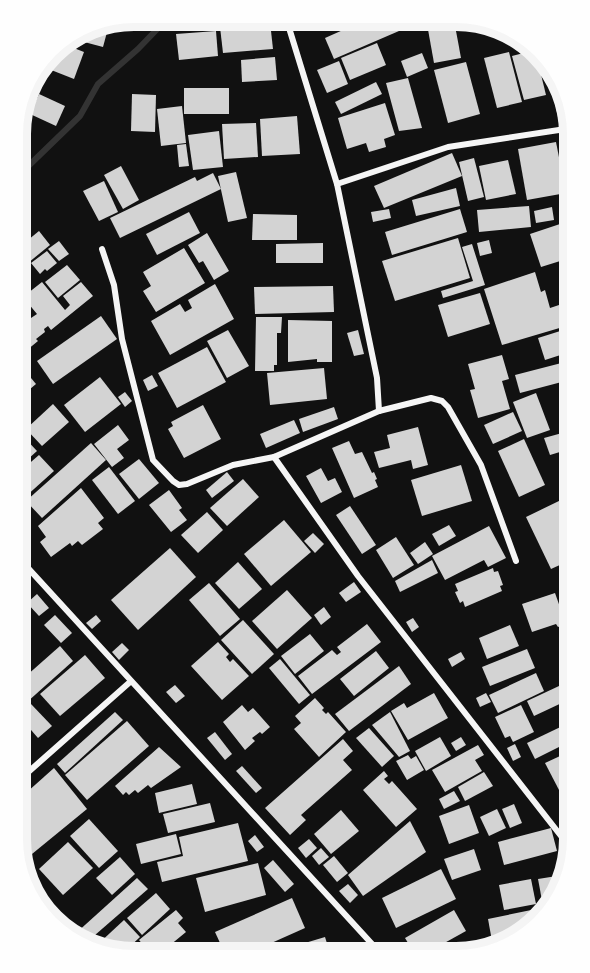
<svg xmlns="http://www.w3.org/2000/svg" width="590" height="973" viewBox="0 0 590 973" font-family="Signika,sans-serif">
<style>
.lines{fill:none;stroke-linecap:round;stroke-linejoin:round}
.stream{stroke:#333;stroke-width:6}
.building{fill:#d3d3d3}
.minor{stroke:#f5f5f5;stroke-width:6}
.rim{fill:none;stroke:#f5f5f5;stroke-width:8}
</style>
<rect width="100%" height="100%" fill="#111"/>
<g class="lines">
<!-- stream -->
<path class="stream" d="M17 177 80 116 98 84 138 49 166 20 193 17"/>
</g>
<!-- building -->
<g class="building">
<path d="M370 18H393L399 31 334 59 325 38Z"/>
<path d="M397 18H417L419 23 400 28Z"/>
<path d="M454 20 461 58 434 63 427 24Z"/>
<path d="M110 21 103 47 69 38 89 25Z"/>
<path d="M270 22 273 49 223 53 220 27Z"/>
<path d="M216 31 218 56 179 60 176 34Z"/>
<path d="M61 43 84 52 74 79 41 66 56 46Z"/>
<path d="M377 43 386 65 350 80 341 58Z"/>
<path d="M535 50 546 95 524 100 512 56Z"/>
<path d="M509 52 522 102 497 108 484 58Z"/>
<path d="M422 53 428 68 407 77 401 61Z"/>
<path d="M275 57 277 80 242 82 241 60Z"/>
<path d="M339 61 348 84 327 93 317 70Z"/>
<path d="M466 62 480 114 448 123 434 70Z"/>
<path d="M408 78 422 128 399 131 386 83Z"/>
<path d="M376 82 382 94 341 114 335 102Z"/>
<rect x="184" y="88" width="45" height="26"/>
<path d="M39 94 65 106 56 126 30 114Z"/>
<path d="M132 94 156 95 155 132 131 131Z"/>
<path d="M385 103 395 135 384 139 386 147 369 152 366 143 347 149 338 118Z"/>
<path d="M182 106 186 143 161 146 157 109Z"/>
<path d="M297 116 300 154 262 156 260 119Z"/>
<path d="M256 123 258 157 224 159 222 124Z"/>
<path d="M219 131 223 167 193 170 188 135Z"/>
<path d="M556 142 566 193 527 200 518 149Z"/>
<path d="M186 144 189 166 179 167 177 145Z"/>
<path d="M452 153 462 176 384 208 374 186Z"/>
<path d="M474 158 484 197 468 201 459 162Z"/>
<path d="M508 160 516 194 486 200 479 166Z"/>
<path d="M121 166 139 200 123 209 104 175Z"/>
<path d="M236 172 247 218 228 222 218 176Z"/>
<path d="M213 173 221 189 120 238 110 218 195 177 197 181Z"/>
<path d="M104 181 118 212 99 221 83 191Z"/>
<path d="M456 188 460 206 416 216 412 200Z"/>
<path d="M529 206 531 227 479 232 477 210Z"/>
<path d="M552 207 554 220 536 223 534 211Z"/>
<path d="M389 209 391 218 373 222 371 212Z"/>
<path d="M460 209 467 232 392 255 385 232Z"/>
<path d="M189 212 200 233 157 255 146 234Z"/>
<path d="M253 214 297 215V240H252Z"/>
<path d="M563 223 573 257 541 267 530 234Z"/>
<path d="M39 231 50 245 17 272V249Z"/>
<path d="M207 233 229 271 214 280 203 261 199 263 188 245Z"/>
<path d="M458 238 470 278 395 301 382 261Z"/>
<path d="M489 240 492 253 480 256 477 243Z"/>
<path d="M59 241 69 254 59 261 48 249Z"/>
<path d="M323 243V263H276V244Z"/>
<path d="M472 244 485 285 443 298 441 291 473 281 462 247Z"/>
<path d="M184 248 205 283 156 312 143 291 151 286 143 272Z"/>
<path d="M47 251 57 263 47 271 45 269 40 274 31 263Z"/>
<path d="M67 265 80 280 58 298 45 282Z"/>
<path d="M535 272 541 292 545 290 550 308 568 302 573 324 502 345 484 289Z"/>
<path d="M42 282 65 310 70 305 63 296 81 282 93 296 51 330 48 326 44 329 45 332 36 339 38 341 21 355 17 349V301L31 318 37 314 23 297Z"/>
<path d="M215 284 234 319 170 355 151 321 180 304 185 312 192 308 188 300Z"/>
<path d="M333 286 334 312 255 314 254 287Z"/>
<path d="M480 293 490 324 448 337 438 305Z"/>
<path d="M101 316 117 339 53 384 37 361Z"/>
<path d="M256 317H282L281 333H277V365H274V371H255Z"/>
<path d="M288 320 332 321V362H317V359L288 362Z"/>
<path d="M573 327V351L545 360 538 338Z"/>
<path d="M228 330 249 366 227 378 207 341Z"/>
<path d="M358 330 364 354 354 356 347 333Z"/>
<path d="M207 347 226 382 177 408 158 373Z"/>
<path d="M502 355 509 379 502 381 510 409 478 418 470 390 475 389 468 364Z"/>
<path d="M573 360V379L520 393 515 375Z"/>
<path d="M21 366 36 384 17 400V370Z"/>
<path d="M324 368 327 399 270 405 267 373Z"/>
<path d="M152 375 158 386 148 391 143 380Z"/>
<path d="M100 377 121 404 85 432 64 405Z"/>
<path d="M125 392 132 401 125 407 118 397Z"/>
<path d="M536 393 550 430 527 438 513 402Z"/>
<path d="M53 404 69 422 42 446 26 429Z"/>
<path d="M203 405 221 439 184 458 168 429 173 426 171 422Z"/>
<path d="M334 407 338 419 303 432 299 419Z"/>
<path d="M513 412 522 431 493 444 484 425Z"/>
<path d="M294 420 300 433 266 448 260 434Z"/>
<path d="M118 425 129 440 117 449 124 458 112 467 94 444Z"/>
<path d="M418 427 428 465 413 469 411 460 379 468 374 452 390 448 387 435Z"/>
<path d="M573 430V448L550 455 544 438Z"/>
<path d="M21 434 37 451 17 469V437Z"/>
<path d="M524 439 545 485 519 497 498 451Z"/>
<path d="M349 441 355 454 362 452 372 473 374 472 377 479 375 480 378 487 354 498 332 448Z"/>
<path d="M91 443 106 460 42 518 26 501Z"/>
<path d="M39 455 54 471 24 498 17 489V474Z"/>
<path d="M139 459 159 483 139 499 119 474Z"/>
<path d="M461 465 472 501 422 516 411 480Z"/>
<path d="M109 467 135 501 118 514 92 480Z"/>
<path d="M321 468 328 481 335 478 342 492 321 503 306 476Z"/>
<path d="M573 468V497L561 474Z"/>
<path d="M227 472 234 481 212 498 206 490Z"/>
<path d="M243 479 259 497 227 526 210 508Z"/>
<path d="M81 488 104 518 98 523 103 529 82 545 78 541 72 546 70 543 51 557 40 542 46 537 38 526Z"/>
<path d="M169 490 182 508 179 510 187 520 171 532 149 505Z"/>
<path d="M561 500 573 525V559L551 569 526 517Z"/>
<path d="M350 506 376 545 362 554 336 515Z"/>
<path d="M207 512 223 530 198 553 181 535Z"/>
<path d="M284 520 311 552 271 586 244 554Z"/>
<path d="M449 525 456 536 439 546 432 534Z"/>
<path d="M489 526 506 558 488 567 484 560 445 580 432 556Z"/>
<path d="M313 533 324 544 315 553 304 541Z"/>
<path d="M396 537 414 565 393 578 376 550Z"/>
<path d="M425 542 433 554 418 564 410 553Z"/>
<path d="M170 548 196 577 138 630 111 600Z"/>
<path d="M432 560 438 573 400 592 395 581Z"/>
<path d="M238 562 262 589 239 609 215 583Z"/>
<path d="M493 568 494 572 498 571 503 585 500 586 502 591 465 607 463 601 460 603 455 592 458 591 455 584Z"/>
<path d="M354 582 361 592 346 602 339 593Z"/>
<path d="M209 583 240 619 220 636 189 600Z"/>
<path d="M287 590 312 618 277 649 252 621Z"/>
<path d="M555 593 566 624 558 627 556 624 532 632 522 604Z"/>
<path d="M37 594 49 608 39 616 27 603Z"/>
<path d="M324 607 331 617 321 625 314 615Z"/>
<path d="M55 615 72 633 61 643 44 625Z"/>
<path d="M96 615 101 621 92 629 86 623Z"/>
<path d="M413 618 419 627 412 632 406 622Z"/>
<path d="M243 620 274 654 252 674 221 640Z"/>
<path d="M367 624 381 642 312 694 298 676 332 650 337 655 341 652 337 647Z"/>
<path d="M510 625 519 646 487 659 479 638Z"/>
<path d="M310 634 324 651 295 674 281 656Z"/>
<path d="M218 642 229 654 226 657 230 662 233 659 249 676 222 700 191 666Z"/>
<path d="M122 643 129 650 119 660 112 652Z"/>
<path d="M60 646 73 661 17 711V684Z"/>
<path d="M527 649 535 668 490 686 482 667Z"/>
<path d="M376 651 389 668 354 696 340 679Z"/>
<path d="M461 652 465 659 452 667 448 659Z"/>
<path d="M85 655 105 678 60 716 40 694Z"/>
<path d="M280 659 310 695 299 704 269 668Z"/>
<path d="M399 666 411 684 349 731 335 714Z"/>
<path d="M536 673 544 691 498 713 489 695Z"/>
<path d="M175 685 185 696 176 703 166 692Z"/>
<path d="M559 686 566 701 534 716 527 701Z"/>
<path d="M434 693 448 718 408 740 391 711 404 703 407 708Z"/>
<path d="M486 693 491 702 480 707 476 698Z"/>
<path d="M315 698 324 708 322 710 326 714 328 712 346 732 319 757 294 729 301 723 295 716Z"/>
<path d="M31 704 52 726 38 738 18 715Z"/>
<path d="M242 705 248 712 253 708 270 727 262 734 260 732 252 738 255 741 245 750 223 722Z"/>
<path d="M521 705 534 732 513 742 510 736 505 738 495 717Z"/>
<path d="M115 712 123 720 65 773 57 764Z"/>
<path d="M390 712 410 751 399 757 372 725Z"/>
<path d="M127 721 149 746 87 800 65 775Z"/>
<path d="M573 721V740L535 759 527 743Z"/>
<path d="M17 725 27 737 17 746Z"/>
<path d="M369 728 394 756 382 767 356 738Z"/>
<path d="M215 732 232 754 225 760 207 738Z"/>
<path d="M440 737 451 756 426 771 415 751Z"/>
<path d="M461 737 466 745 456 751 451 743Z"/>
<path d="M343 739 353 751 343 760 352 770 301 815 306 820 290 835 265 808Z"/>
<path d="M515 744 521 757 513 761 507 748Z"/>
<path d="M478 745 484 755 475 760 482 771 445 792 432 770Z"/>
<path d="M159 747 181 767 151 788 148 785 138 793 135 790 129 795 126 792 123 795 115 786Z"/>
<path d="M573 750V783L559 790 545 763Z"/>
<path d="M408 755 411 759 416 756 424 770 407 780 396 761Z"/>
<path d="M242 766 262 788 256 793 236 771Z"/>
<path d="M54 768 87 809 21 863 16 839 17 801Z"/>
<path d="M384 771 388 776 384 779 389 784 392 781 417 809 396 827 363 790Z"/>
<path d="M484 772 493 786 465 801 458 787Z"/>
<path d="M192 784 197 804 159 813 155 793Z"/>
<path d="M573 789V804L569 806 563 794Z"/>
<path d="M454 791 460 801 444 809 439 799Z"/>
<path d="M210 803 215 822 168 833 163 814Z"/>
<path d="M514 804 522 823 510 828 502 809Z"/>
<path d="M469 805 479 833 449 844 439 816Z"/>
<path d="M497 809 506 828 489 836 480 817Z"/>
<path d="M341 810 359 831 331 854 314 834Z"/>
<path d="M89 819 118 851 99 868 70 836Z"/>
<path d="M410 821 426 852 363 896 348 875Z"/>
<path d="M238 823 248 861 162 882 157 862 183 856 179 837Z"/>
<path d="M551 828 557 851 504 865 498 842Z"/>
<path d="M176 834 181 854 141 864 136 844Z"/>
<path d="M255 835 264 847 257 852 248 841Z"/>
<path d="M309 839 317 848 306 858 298 848Z"/>
<path d="M68 842 93 868 63 895 39 869Z"/>
<path d="M321 848 329 857 319 865 312 856Z"/>
<path d="M474 849 481 870 452 880 444 859Z"/>
<path d="M334 856 348 873 337 882 323 865Z"/>
<path d="M120 857 135 874 112 895 96 878Z"/>
<path d="M273 860 294 884 285 892 264 868Z"/>
<path d="M258 863 266 895 205 912 196 878Z"/>
<path d="M441 869 456 899 396 928 382 898Z"/>
<path d="M563 875 551 905 543 906 538 879Z"/>
<path d="M137 878 148 889 87 942 79 939 75 934Z"/>
<path d="M531 879 536 904 504 910 499 885Z"/>
<path d="M348 884 358 895 350 903 339 891Z"/>
<path d="M156 893 170 909 142 935 127 918Z"/>
<path d="M292 898 305 928 242 956H226L215 932Z"/>
<path d="M541 908 543 915 516 936 492 941 488 919Z"/>
<path d="M176 910 183 918 178 923 186 932 158 955 155 951 151 954 139 940Z"/>
<path d="M454 910 466 931 421 956H416L405 938Z"/>
<path d="M124 920 140 937 121 955 96 946Z"/>
<path d="M325 937 331 956H265V955Z"/>
</g>
<g class="lines">
<!-- minor -->
<g class="minor">
<path d="M286 18 337 184 377 378 379 411"/>
<path d="M552 72 573 177"/>
<path d="M337 184 448 147 572 128"/>
<path d="M102 249 114 285 122 339 153 460 173 481 179 485 187 484 233 465 274 457 379 411 431 398 442 401 448 407 481 465 516 561"/>
<path d="M274 457 358 576 572 850"/>
<path d="M17 556 383 956"/>
<path d="M17 782 130 682"/>
</g>
</g>
<!-- crop -->
<path d="M0 0H590V973H0ZM134 27H456A107 107 0 0 1 563 134V839A107 107 0 0 1 456 946H134A107 107 0 0 1 27 839V134A107 107 0 0 1 134 27Z" fill="#fefefe" fill-rule="evenodd"/>
<path class="rim" d="M134 27H456A107 107 0 0 1 563 134V839A107 107 0 0 1 456 946H134A107 107 0 0 1 27 839V134A107 107 0 0 1 134 27Z"/>
</svg>
